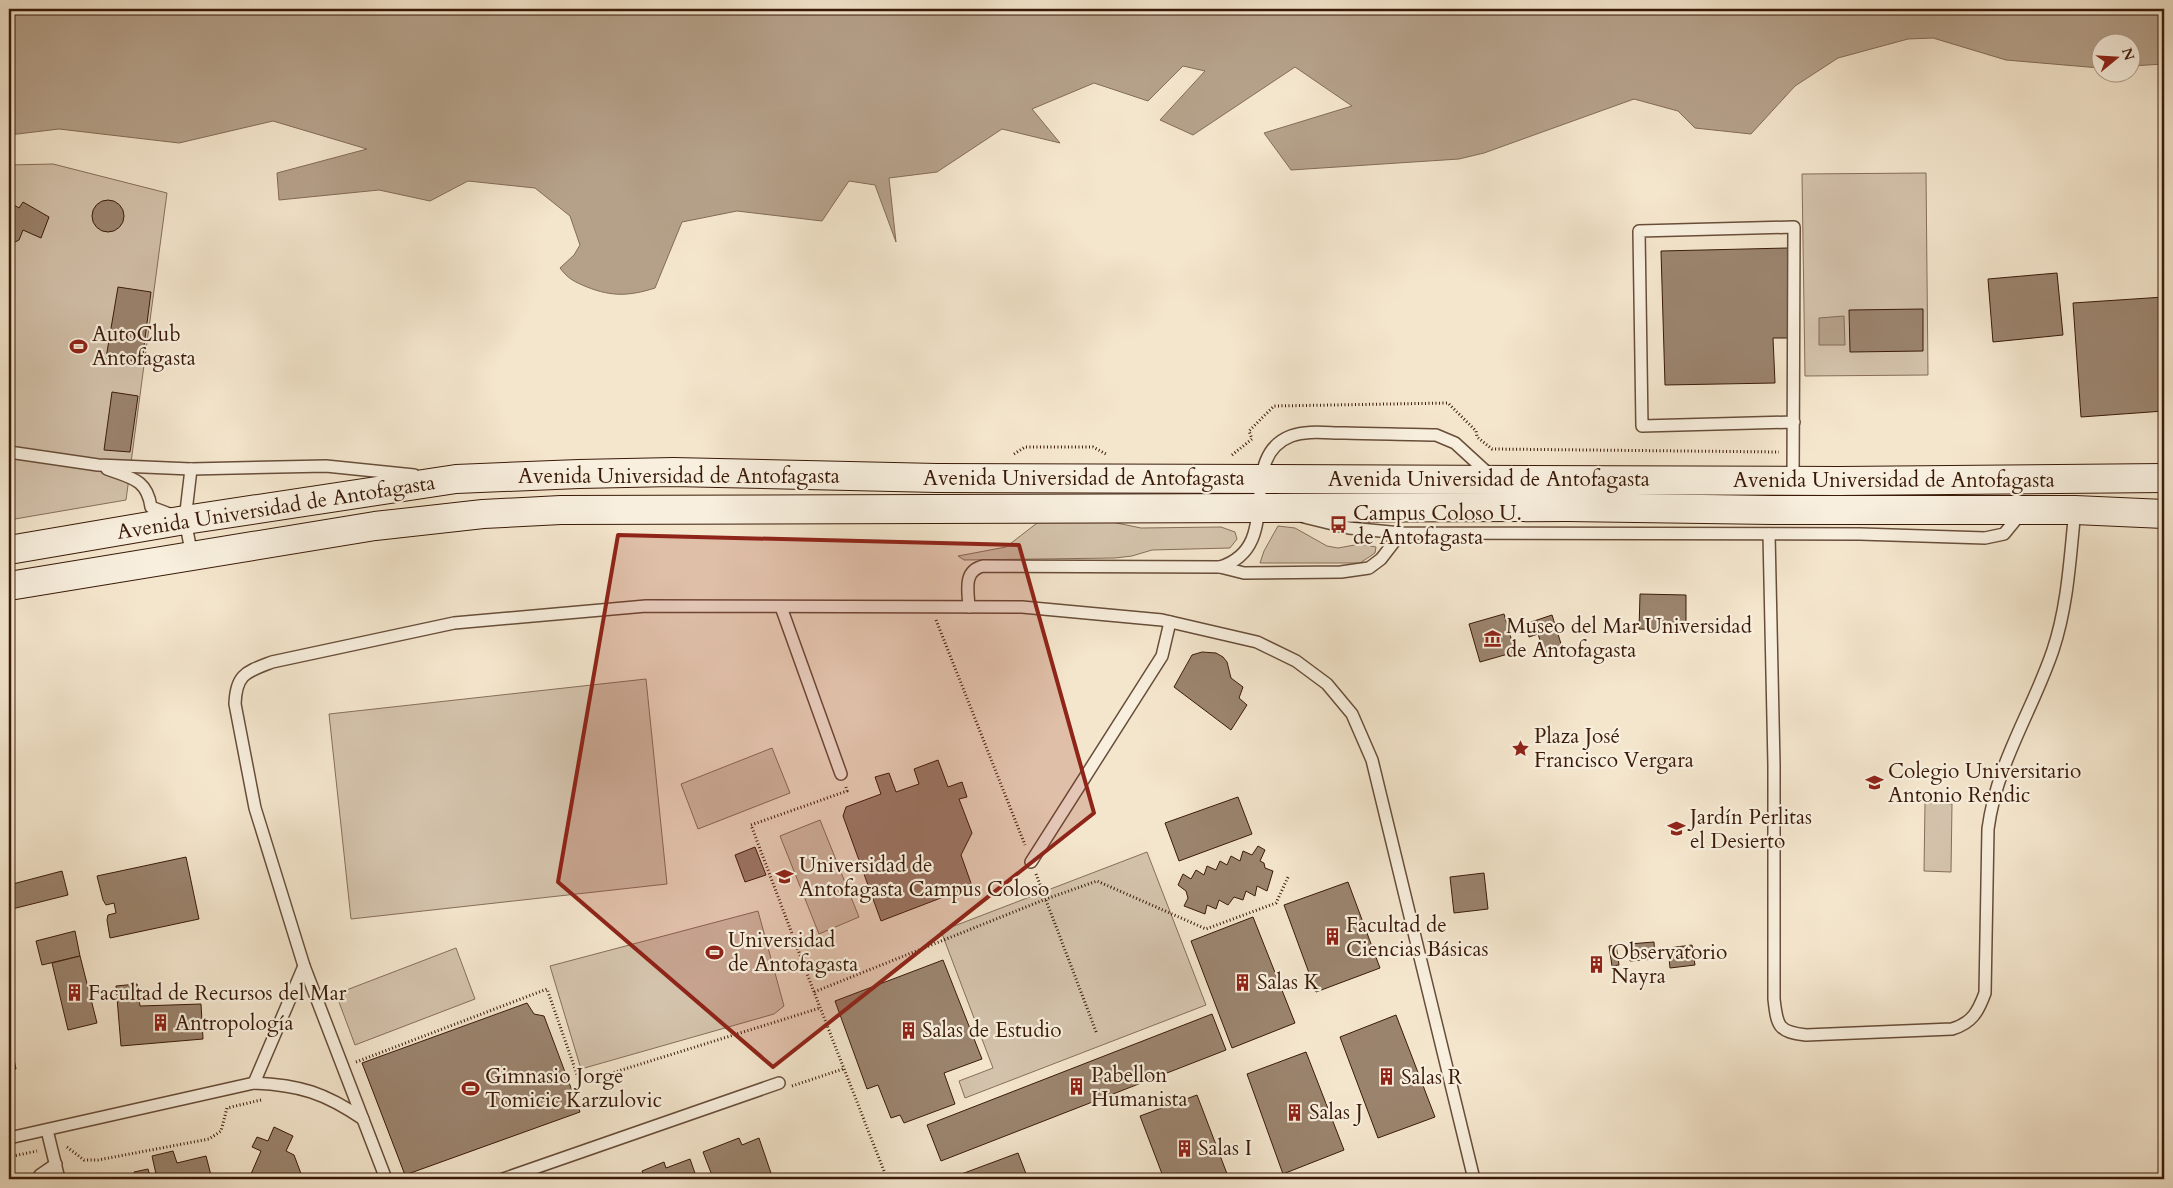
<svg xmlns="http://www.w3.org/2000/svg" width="2173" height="1188" viewBox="0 0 2173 1188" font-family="Cardo,serif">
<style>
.green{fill:#d4c3ac;stroke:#876e5a}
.water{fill:#b5a18a;stroke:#846b56}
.building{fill:#9b846e;stroke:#3a1a08}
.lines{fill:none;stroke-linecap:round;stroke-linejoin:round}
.lane-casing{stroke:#684d39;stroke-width:14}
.secondary-casing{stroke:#3a1a08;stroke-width:30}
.path{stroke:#3a1a08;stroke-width:3;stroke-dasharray:1 2.5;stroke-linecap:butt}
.lane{stroke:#f8efde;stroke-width:11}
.secondary{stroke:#f8efde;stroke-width:28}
.marked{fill:#8f2418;fill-opacity:0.2;stroke:#8f2418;stroke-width:4;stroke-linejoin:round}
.labels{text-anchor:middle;stroke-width:4.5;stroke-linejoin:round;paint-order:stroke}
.poi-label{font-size:21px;fill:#3a1a08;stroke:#f8efde;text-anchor:start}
.street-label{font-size:21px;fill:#3a1a08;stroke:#f8efde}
</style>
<rect width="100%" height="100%" fill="#f4e6cd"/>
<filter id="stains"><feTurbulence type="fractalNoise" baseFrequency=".004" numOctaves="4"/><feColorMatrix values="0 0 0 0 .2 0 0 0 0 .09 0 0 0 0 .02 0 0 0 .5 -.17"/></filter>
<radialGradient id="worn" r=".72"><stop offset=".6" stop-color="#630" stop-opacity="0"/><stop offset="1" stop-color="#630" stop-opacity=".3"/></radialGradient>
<!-- green -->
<g class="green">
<path d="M53 164 167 193 126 500 9 520V165Z"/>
<path d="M1926 173 1928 375 1805 376 1802 174Z"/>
<path d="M1041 520 1112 522 1141 528 1221 527 1235 532 1237 539 1230 548 1152 550 1132 556 1115 558 964 560 958 556 1006 547Z"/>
<path d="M1278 526 1295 528 1327 546 1338 548 1360 544 1376 547 1375 553 1360 563H1260L1264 551Z"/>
<path d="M646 679 667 884 351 919 329 714Z"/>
<path d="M772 748 790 793 698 829 681 784Z"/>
<path d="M1925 803 1952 804 1951 872 1924 871Z"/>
<path d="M820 820 859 917 819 934 780 836Z"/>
<path d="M1147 852 1206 1005 965 1098 959 1081 993 1068 941 931Z"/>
<path d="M758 911 784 1006 774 1014 581 1069 550 966Z"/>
<path d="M456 948 475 999 355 1045 336 994Z"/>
</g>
<!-- water -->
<g class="water">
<path d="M9 9H2164V64L2131 66 2130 42H2100V68L2006 60 1933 38 1908 39 1838 58 1795 86 1751 134 1695 128 1678 111 1634 99 1484 153 1459 159 1291 170 1264 133 1352 106 1295 67 1193 135 1160 120 1205 71 1183 66 1148 101 1094 83 1032 109 1060 143 1002 129 937 172 889 178 896 242 875 185 849 181 822 221 737 211 682 222 655 288C630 296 612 297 587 287 575 282 568 279 560 268L574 255 580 245 570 216 535 188 468 181 430 201 379 190 279 200 277 173 367 149 273 121 179 143 59 129 9 135Z"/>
<path d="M1844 316 1845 345H1819V318Z"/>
</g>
<!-- building -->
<g class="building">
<circle cx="108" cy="216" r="16"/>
<path d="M9 202 19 208 23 202 49 217 41 238 23 230 19 240 9 245Z"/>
<path d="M1788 248 1790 338H1773L1775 383 1665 385 1661 251Z"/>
<path d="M2057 273 2063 335 1993 342 1988 279Z"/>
<path d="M118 287 151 292 142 362 106 358Z"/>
<path d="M2164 297V411L2081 417 2073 303Z"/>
<path d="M1923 309V351L1850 352 1849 310Z"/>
<path d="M112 392 138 396 130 452 104 450Z"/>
<path d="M1640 594 1686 595V630L1639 629Z"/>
<path d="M1504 614 1515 652 1480 662 1469 624Z"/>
<path d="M1552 615 1562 647 1544 653 1538 634 1529 637 1525 624Z"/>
<path d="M1202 652 1216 653 1223 657 1227 662 1231 678 1243 687 1239 698 1247 705 1231 730 1174 687 1192 655Z"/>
<path d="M938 760 948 787 962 782 967 797 959 799 972 833 961 855 972 886 881 921 843 816 846 807 881 794 875 777 889 773 896 792 919 784 914 769Z"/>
<path d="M1238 797 1252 834 1179 861 1165 823Z"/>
<path d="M1258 846 1265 850 1260 861 1264 863 1265 868 1273 871 1267 891 1257 886 1255 896 1246 891 1243 900 1234 897 1228 905 1219 900 1216 909 1207 905 1205 914 1184 906 1188 898 1186 891 1178 885 1183 874 1191 879 1196 870 1204 875 1207 866 1216 870 1220 861 1227 865 1231 856 1240 861 1243 851 1252 855Z"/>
<path d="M755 847 766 875 745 882 735 855Z"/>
<path d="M186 857 199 919 110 938 107 920 108 915 116 913 114 903 106 905 103 900 97 876Z"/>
<path d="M62 871 68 895 12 909 9 885Z"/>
<path d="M1484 873 1488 909 1454 913 1450 877Z"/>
<path d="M1348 882 1380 968 1316 992 1284 905Z"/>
<path d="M1253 917 1295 1023 1232 1048 1191 941Z"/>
<path d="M75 931 80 956 42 965 36 941Z"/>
<path d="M1654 942 1655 959 1630 961 1629 944Z"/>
<path d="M1616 945 1619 965 1612 966 1609 946Z"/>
<path d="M1692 945 1695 965 1670 968 1668 948Z"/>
<path d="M80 956 97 1023 68 1030 52 963Z"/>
<path d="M943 960 982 1059 944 1073 955 1104 904 1123 900 1115 891 1118 878 1085 867 1089 835 1001Z"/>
<path d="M1595 960H1598L1600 966H1594Z"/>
<path d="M137 984 140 1006 201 1004 203 1039 121 1046 116 986Z"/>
<path d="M527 1003 534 1014 544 1016 580 1112 405 1175 362 1063Z"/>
<path d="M1212 1014 1226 1050 941 1161 927 1125Z"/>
<path d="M1396 1015 1435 1117 1378 1138 1340 1037Z"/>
<path d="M9 1035 16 1069 9 1072Z"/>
<path d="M1306 1052 1344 1150 1283 1174 1247 1074Z"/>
<path d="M1197 1095 1229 1179H1164L1140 1116Z"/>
<path d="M274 1127 293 1136 286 1151 294 1155 303 1179H264L251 1174 261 1151 252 1147 257 1137 268 1141Z"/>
<path d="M739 1138 742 1145 759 1138 773 1179H725L723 1174 713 1178 703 1152Z"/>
<path d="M173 1151 177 1163 206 1156 212 1179H136L134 1172 148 1169 150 1176 156 1174 152 1156Z"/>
<path d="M1018 1153 1028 1179H948Z"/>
<path d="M690 1159 697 1179H645L642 1171 664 1162 666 1168Z"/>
</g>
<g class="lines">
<defs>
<g id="lane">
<path d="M9 452 98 465 191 469 326 466 414 475"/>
<path d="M107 469C131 478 147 479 151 507L172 515"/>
<path d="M191 469 185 520 192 556"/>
<path d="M1793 481 1794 227 1639 231 1642 426 1794 422"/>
<path d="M1304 517 1349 528 1401 533 1860 534 1985 538 2004 534 2022 512"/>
<path d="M1769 534 1774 765V999C1777 1026 1778 1032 1806 1035L1952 1029C1972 1023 1978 1012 1985 993L1988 829C1997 762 2032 712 2053 650 2068 605 2070 557 2075 510"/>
<path d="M1220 567C1287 546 1234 458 1291 436 1307 430 1327 433 1344 433 1375 434 1406 434 1436 435L1455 443 1491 476"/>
<path d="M781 607 841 774"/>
<path d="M969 607C968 590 963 571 983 566L1220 567 1244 573 1341 572 1369 568 1381 559 1401 533"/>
<path d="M1031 862 1162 656 1170 622"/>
<path d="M254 1083 304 966"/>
<path d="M47 1130 59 1179"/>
<path d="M9 1138 254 1083C300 1085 325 1093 363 1119"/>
<path d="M41 1179 40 1175 56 1164"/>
<path d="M386 1179 304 966 255 808 235 704C236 674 246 672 272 662L454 623 646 606 1022 607 1162 620 1257 642 1296 661 1327 684 1352 714 1372 760 1474 1179"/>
<path d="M503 1179 779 1083"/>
</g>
<g id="secondary">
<path d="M9 550 185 520 456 479 579 474 673 472 937 478 1839 481 2164 478"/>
<path d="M9 586 375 526 483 514 561 510 1567 507 1772 510H2075L2164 514"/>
</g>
</defs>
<!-- lane casing -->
<use href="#lane" class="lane-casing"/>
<!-- secondary casing -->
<use href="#secondary" class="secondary-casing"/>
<!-- path -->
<g class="path">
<path d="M1014 454 1025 447H1093L1106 454"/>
<path d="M1232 455 1252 439 1249 431 1274 406 1448 403 1476 431 1477 437 1492 449 1779 452"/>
<path d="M936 620 1025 845"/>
<path d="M1036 874 1097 1034"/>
<path d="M814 992 751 825 847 791 846 787"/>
<path d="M356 1062 547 989 580 1083 820 1008"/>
<path d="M792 1086 843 1069"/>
<path d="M67 1147 84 1160H98L209 1139 221 1131 227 1108 261 1100"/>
<path d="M9 1157 37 1151"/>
<path d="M884 1171 814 992 1046 899 1097 881 1206 929 1276 903 1289 875"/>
<path d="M477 1179 488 1175"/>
</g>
<!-- lane -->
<use href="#lane" class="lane"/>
<!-- secondary -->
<use href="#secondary" class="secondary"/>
</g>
<!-- marked area -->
<path class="marked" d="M618 535 1019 545 1094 813 773 1067 558 882Z"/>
<!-- icons -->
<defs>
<symbol id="stadium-bare" viewBox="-9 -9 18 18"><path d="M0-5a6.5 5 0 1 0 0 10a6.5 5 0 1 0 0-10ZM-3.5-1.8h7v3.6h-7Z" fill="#8f2418" stroke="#f8efde" stroke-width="2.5" paint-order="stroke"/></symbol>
<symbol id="bus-bare" viewBox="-9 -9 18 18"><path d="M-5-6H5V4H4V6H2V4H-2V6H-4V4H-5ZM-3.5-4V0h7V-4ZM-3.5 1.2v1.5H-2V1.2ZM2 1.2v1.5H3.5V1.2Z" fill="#8f2418" stroke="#f8efde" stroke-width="2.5" paint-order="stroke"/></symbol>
<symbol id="museum-bare" viewBox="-9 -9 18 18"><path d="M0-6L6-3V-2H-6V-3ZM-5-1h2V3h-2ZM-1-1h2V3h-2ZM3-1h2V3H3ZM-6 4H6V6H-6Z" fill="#8f2418" stroke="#f8efde" stroke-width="2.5" paint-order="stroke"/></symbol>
<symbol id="sight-bare" viewBox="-9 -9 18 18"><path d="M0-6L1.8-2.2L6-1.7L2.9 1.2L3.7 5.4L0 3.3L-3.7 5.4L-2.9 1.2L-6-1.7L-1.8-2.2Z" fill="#8f2418" stroke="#f8efde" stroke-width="2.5" paint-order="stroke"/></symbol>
<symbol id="school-bare" viewBox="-9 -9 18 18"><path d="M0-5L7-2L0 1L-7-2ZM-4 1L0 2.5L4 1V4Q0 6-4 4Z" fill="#8f2418" stroke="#f8efde" stroke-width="2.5" paint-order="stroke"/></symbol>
<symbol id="university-bare" viewBox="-9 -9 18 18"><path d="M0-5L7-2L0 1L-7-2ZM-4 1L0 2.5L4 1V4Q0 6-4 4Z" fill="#8f2418" stroke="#f8efde" stroke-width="2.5" paint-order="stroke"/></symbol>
<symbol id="building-bare" viewBox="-9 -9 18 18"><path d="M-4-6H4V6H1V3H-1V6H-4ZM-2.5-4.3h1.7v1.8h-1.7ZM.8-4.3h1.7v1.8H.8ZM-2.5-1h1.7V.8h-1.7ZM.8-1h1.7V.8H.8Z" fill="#8f2418" stroke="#f8efde" stroke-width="2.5" paint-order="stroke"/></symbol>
</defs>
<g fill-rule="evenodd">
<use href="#stadium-bare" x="66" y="334" width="25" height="25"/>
<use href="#bus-bare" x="1326" y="512" width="25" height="25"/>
<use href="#museum-bare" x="1480" y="626" width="25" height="25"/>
<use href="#sight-bare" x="1508" y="736" width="25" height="25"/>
<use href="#school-bare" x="1862" y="770" width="25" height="25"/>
<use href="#school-bare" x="1664" y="816" width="25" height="25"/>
<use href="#university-bare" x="772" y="864" width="25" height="25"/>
<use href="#building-bare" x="1320" y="924" width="25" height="25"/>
<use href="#stadium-bare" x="702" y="940" width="25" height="25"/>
<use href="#building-bare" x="1584" y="952" width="25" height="25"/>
<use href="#building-bare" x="1230" y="970" width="25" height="25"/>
<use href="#building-bare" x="62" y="980" width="25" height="25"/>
<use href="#building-bare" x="148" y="1010" width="25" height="25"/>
<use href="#building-bare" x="896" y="1018" width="25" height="25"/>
<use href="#building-bare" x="1374" y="1064" width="25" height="25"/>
<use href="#building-bare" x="1064" y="1074" width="25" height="25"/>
<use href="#stadium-bare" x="458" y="1076" width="25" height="25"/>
<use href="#building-bare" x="1282" y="1100" width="25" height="25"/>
<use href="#building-bare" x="1172" y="1136" width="25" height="25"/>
</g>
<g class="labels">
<!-- poi labels -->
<g class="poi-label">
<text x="92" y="341">AutoClub<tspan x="92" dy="24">Antofagasta</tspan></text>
<text x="1353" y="520">Campus Coloso U.<tspan x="1353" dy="24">de Antofagasta</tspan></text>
<text x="1506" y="633">Museo del Mar Universidad<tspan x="1506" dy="24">de Antofagasta</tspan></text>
<text x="1534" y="743">Plaza José<tspan x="1534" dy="24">Francisco Vergara</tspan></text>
<text x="1888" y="778">Colegio Universitario<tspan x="1888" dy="24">Antonio Rendic</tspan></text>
<text x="1690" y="824">Jardín Perlitas<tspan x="1690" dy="24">el Desierto</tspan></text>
<text x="799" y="872">Universidad de<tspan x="799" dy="24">Antofagasta Campus Coloso</tspan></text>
<text x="1346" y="932">Facultad de<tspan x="1346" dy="24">Ciencias Básicas</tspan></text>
<text x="728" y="947">Universidad<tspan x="728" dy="24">de Antofagasta</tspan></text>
<text x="1611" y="959">Observatorio<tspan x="1611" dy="24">Nayra</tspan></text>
<text x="1257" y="989">Salas K</text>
<text x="88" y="1000">Facultad de Recursos del Mar</text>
<text x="175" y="1030">Antropología</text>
<text x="922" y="1037">Salas de Estudio</text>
<text x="1091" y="1082">Pabellon<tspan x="1091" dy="24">Humanista</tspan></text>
<text x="485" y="1083">Gimnasio Jorge<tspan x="485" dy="24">Tomicic Karzulovic</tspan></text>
<text x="1401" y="1084">Salas R</text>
<text x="1309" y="1119">Salas J</text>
<text x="1198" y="1155">Salas I</text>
</g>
<!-- street labels -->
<g class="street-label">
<text x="679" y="483">Avenida Universidad de Antofagasta</text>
<text x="1084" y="485">Avenida Universidad de Antofagasta</text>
<text x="1489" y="486">Avenida Universidad de Antofagasta</text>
<text x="1894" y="487">Avenida Universidad de Antofagasta</text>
<text transform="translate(276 507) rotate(-9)" y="7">Avenida Universidad de Antofagasta</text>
</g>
</g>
<!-- margin -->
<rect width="2173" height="1188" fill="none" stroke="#f4e6cd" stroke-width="30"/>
<rect x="10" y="10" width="2153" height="1168" fill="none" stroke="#3a1a08" stroke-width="2.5"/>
<rect x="15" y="15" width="2143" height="1158" fill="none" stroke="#3a1a08"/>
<!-- north arrow -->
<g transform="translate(2116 58) rotate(72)"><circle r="24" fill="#f8efde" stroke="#ac9a88"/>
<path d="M0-4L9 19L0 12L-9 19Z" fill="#8f2418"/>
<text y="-8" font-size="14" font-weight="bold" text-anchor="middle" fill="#3a1a08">N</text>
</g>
<rect width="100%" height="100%" filter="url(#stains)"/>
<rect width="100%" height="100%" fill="url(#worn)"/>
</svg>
